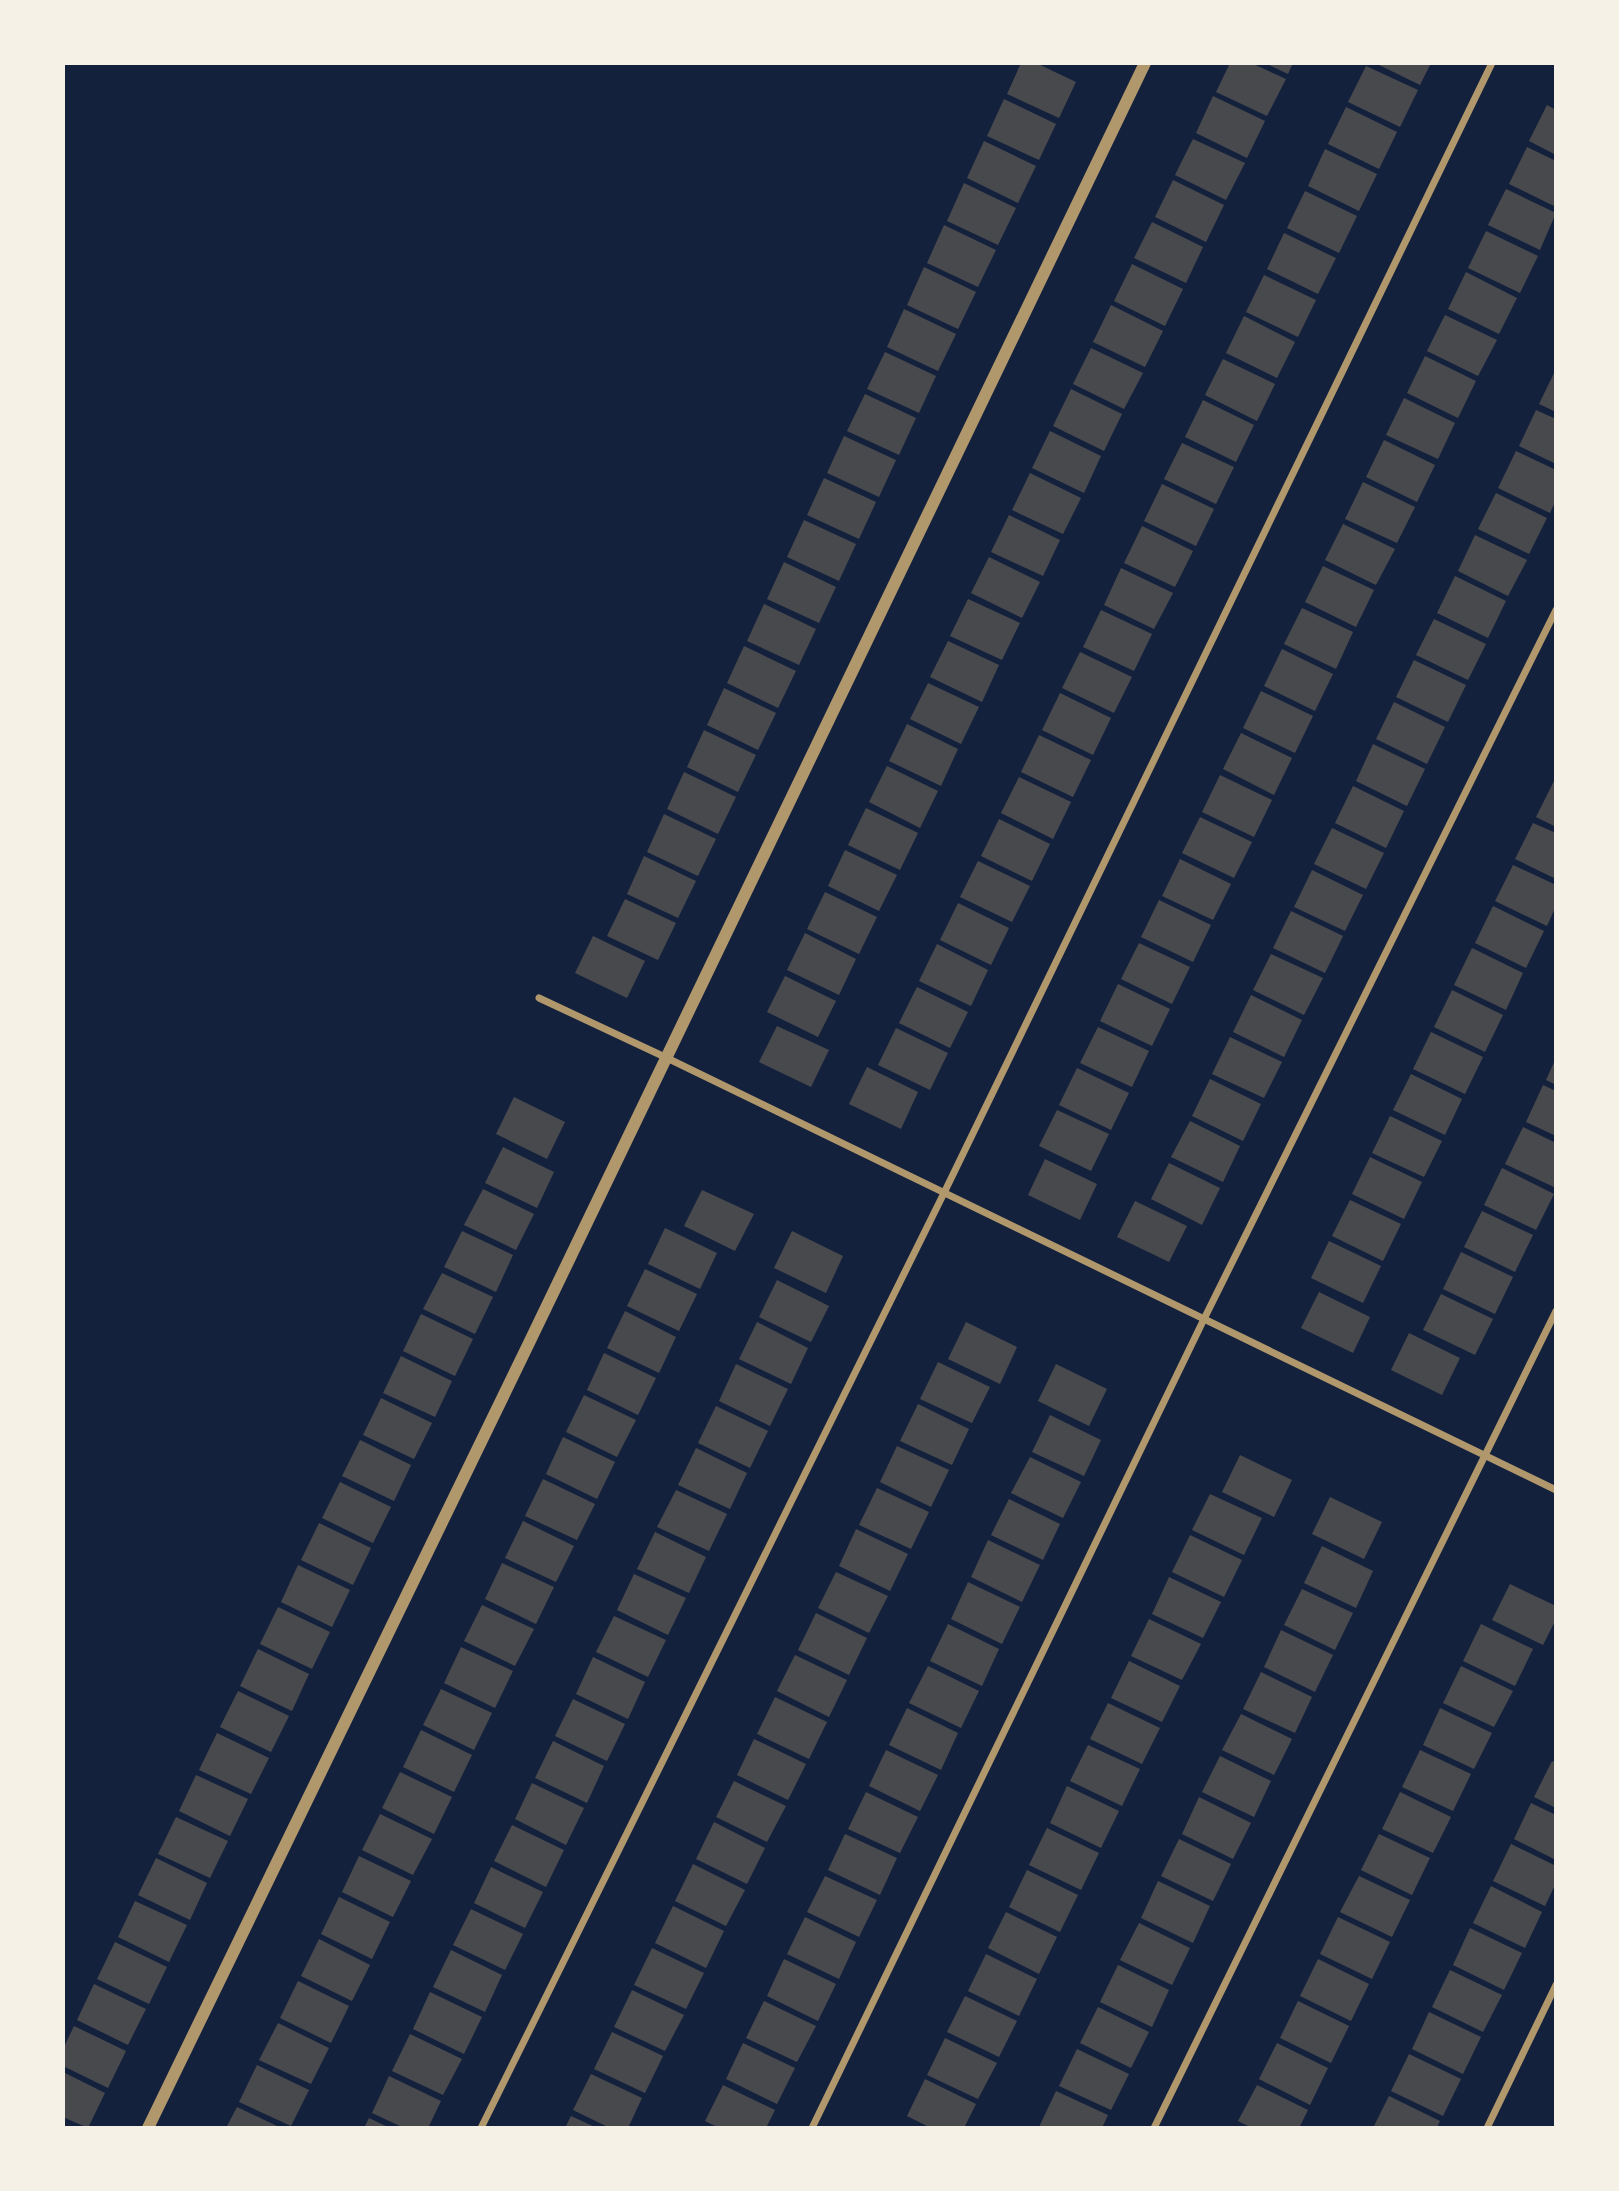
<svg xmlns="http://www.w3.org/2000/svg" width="1619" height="2191" viewBox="0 0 1619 2191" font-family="'Roboto Condensed',sans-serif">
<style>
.building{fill:#48494c}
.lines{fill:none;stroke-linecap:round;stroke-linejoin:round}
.minor{stroke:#b1986c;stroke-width:7}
.tertiary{stroke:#b1986c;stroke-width:12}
</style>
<rect width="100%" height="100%" fill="#14213d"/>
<!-- building -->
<g class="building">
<path d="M1021 63H1036L1076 82 1059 118 1007 94Z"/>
<path d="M1230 63H1251L1286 79 1267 116 1216 92Z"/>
<path d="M1265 63H1293L1288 74Z"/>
<path d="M1375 63H1431L1420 85Z"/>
<path d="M1366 66 1418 90 1400 127 1348 102Z"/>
<path d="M1213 96 1265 121 1247 158 1196 133Z"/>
<path d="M1004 99 1056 124 1039 160 987 136Z"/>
<path d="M1547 105 1556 110V155L1529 141Z"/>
<path d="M1346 107 1397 132 1379 169 1328 144Z"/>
<path d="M1193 139 1245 163 1226 200 1175 175Z"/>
<path d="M984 141 1036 166 1018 203 967 178Z"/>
<path d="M1527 147 1556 161V207L1509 184Z"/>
<path d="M1325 149 1377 174 1359 211 1308 186Z"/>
<path d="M1173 180 1224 205 1206 242 1155 217Z"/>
<path d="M964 183 1016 208 998 245 947 221Z"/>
<path d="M1506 189 1556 213 1540 250 1488 225Z"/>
<path d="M1305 191 1357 216 1339 253 1287 228Z"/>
<path d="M1152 222 1203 247 1186 283 1134 258Z"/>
<path d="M944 225 996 250 978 287 927 263Z"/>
<path d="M1486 231 1538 256 1520 293 1468 268Z"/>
<path d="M1284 233 1336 258 1318 294 1267 269Z"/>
<path d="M1132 264 1183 289 1165 326 1114 301Z"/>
<path d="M924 267 976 292 958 329 907 305Z"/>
<path d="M1466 272 1517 298 1499 334 1448 309Z"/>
<path d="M1264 275 1316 300 1298 337 1246 312Z"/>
<path d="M1111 305 1163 331 1145 367 1093 342Z"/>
<path d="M904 309 956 334 938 371 887 347Z"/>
<path d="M1445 315 1497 340 1478 376 1427 351Z"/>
<path d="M1244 316 1295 342 1277 378 1226 353Z"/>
<path d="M1091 348 1143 373 1124 409 1073 384Z"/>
<path d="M885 352 936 376 919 413 867 389Z"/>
<path d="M1425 356 1476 381 1458 418 1407 393Z"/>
<path d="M1223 359 1275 384 1257 421 1205 395Z"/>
<path d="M1556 369V412L1539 404Z"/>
<path d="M1071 389 1122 414 1104 451 1053 426Z"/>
<path d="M865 394 916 418 899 455 847 431Z"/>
<path d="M1404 398 1455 423 1438 459 1386 435Z"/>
<path d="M1203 400 1254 425 1236 462 1185 437Z"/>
<path d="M1536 410 1556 419V464L1519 446Z"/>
<path d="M1050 431 1101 456 1084 493 1032 468Z"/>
<path d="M844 436 896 460 879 497 827 473Z"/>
<path d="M1384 440 1435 465 1417 502 1366 477Z"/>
<path d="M1182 443 1234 467 1216 504 1164 479Z"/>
<path d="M1516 451 1556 470V500L1550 513 1498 488Z"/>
<path d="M1030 473 1081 498 1063 534 1012 510Z"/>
<path d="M824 478 876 502 859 539 807 515Z"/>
<path d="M1363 482 1415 507 1397 543 1345 519Z"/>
<path d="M1162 484 1214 509 1196 546 1144 521Z"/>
<path d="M1496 493 1547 518 1529 554 1478 529Z"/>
<path d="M1009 515 1060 540 1043 576 991 552Z"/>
<path d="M804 520 856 544 839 581 787 557Z"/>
<path d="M1343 524 1395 549 1376 585 1325 560Z"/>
<path d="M1142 526 1193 551 1175 587 1124 563Z"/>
<path d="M1475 535 1527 560 1508 596 1458 571Z"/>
<path d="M989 557 1040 582 1022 618 971 593Z"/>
<path d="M784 562 836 587 819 623 767 599Z"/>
<path d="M1323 566 1374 590 1356 627 1305 602Z"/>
<path d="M1121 568 1173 593 1154 629 1104 605Z"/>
<path d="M1455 576 1506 601 1488 638 1437 613Z"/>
<path d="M968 599 1020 623 1002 660 950 636Z"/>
<path d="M764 604 816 629 799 665 747 641Z"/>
<path d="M1302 608 1353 632 1336 669 1284 644Z"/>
<path d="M1101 610 1152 634 1134 671 1083 647Z"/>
<path d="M1434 619 1486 644 1468 680 1416 655Z"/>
<path d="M948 641 999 665 982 702 930 677Z"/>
<path d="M744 646 796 671 778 708 727 683Z"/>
<path d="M1282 649 1333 674 1315 711 1264 686Z"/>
<path d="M1080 652 1132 677 1114 713 1062 688Z"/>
<path d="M1414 660 1466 685 1448 722 1396 697Z"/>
<path d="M928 683 979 707 961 744 910 719Z"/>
<path d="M724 688 776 713 758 750 707 725Z"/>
<path d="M1261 691 1313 716 1295 753 1243 728Z"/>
<path d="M1060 693 1111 718 1093 755 1042 730Z"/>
<path d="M1394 702 1445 727 1427 764 1376 739Z"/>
<path d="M907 724 958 749 941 786 889 761Z"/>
<path d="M704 730 756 755 738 792 687 767Z"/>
<path d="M1241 733 1292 758 1274 795 1223 769Z"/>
<path d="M1039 735 1091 760 1073 797 1021 772Z"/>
<path d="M1373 744 1425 769 1407 806 1356 781Z"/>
<path d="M887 766 938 791 920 828 869 802Z"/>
<path d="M684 772 736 797 718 834 667 809Z"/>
<path d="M1220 775 1272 800 1254 837 1202 812Z"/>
<path d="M1019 777 1071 802 1053 839 1001 813Z"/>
<path d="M1554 781 1556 782V827L1536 817Z"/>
<path d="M1353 786 1404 811 1386 848 1335 823Z"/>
<path d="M866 808 918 833 900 870 848 845Z"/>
<path d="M664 814 716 839 698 876 647 852Z"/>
<path d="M1200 817 1252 842 1234 878 1182 853Z"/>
<path d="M999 819 1050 844 1032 881 981 856Z"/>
<path d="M1533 823 1556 833V879L1515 859Z"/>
<path d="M1332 828 1384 853 1366 889 1314 864Z"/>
<path d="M845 850 897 875 879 911 828 886Z"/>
<path d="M644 856 696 881 678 918 627 894Z"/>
<path d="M1180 859 1231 884 1213 920 1162 896Z"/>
<path d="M978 861 1030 886 1012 922 960 897Z"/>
<path d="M1513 865 1556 885V906L1547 926 1495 901Z"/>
<path d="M1312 870 1363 895 1345 931 1294 907Z"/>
<path d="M825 892 877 917 859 954 807 929Z"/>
<path d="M625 899 676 923 658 960 607 936Z"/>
<path d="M1159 900 1211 925 1193 962 1141 937Z"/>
<path d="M958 903 1009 928 991 965 940 940Z"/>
<path d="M1493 906 1544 931 1526 968 1475 943Z"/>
<path d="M1291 911 1343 936 1325 973 1273 948Z"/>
<path d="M805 933 856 959 839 995 787 970Z"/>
<path d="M593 936 645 961 627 998 575 973Z"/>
<path d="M1139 943 1190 967 1172 1004 1121 979Z"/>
<path d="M937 944 988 970 971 1006 919 981Z"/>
<path d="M1472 948 1523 973 1506 1010 1454 985Z"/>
<path d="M1271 954 1323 978 1304 1015 1253 990Z"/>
<path d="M785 976 836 1001 818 1037 767 1012Z"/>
<path d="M1118 984 1170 1009 1152 1046 1100 1021Z"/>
<path d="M917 987 968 1012 950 1048 899 1023Z"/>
<path d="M1452 990 1503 1015 1485 1052 1434 1027Z"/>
<path d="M1251 995 1302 1020 1284 1057 1233 1032Z"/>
<path d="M777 1026 829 1050 811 1087 759 1062Z"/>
<path d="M1098 1027 1149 1051 1132 1087 1080 1063Z"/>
<path d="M896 1028 948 1053 930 1090 878 1065Z"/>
<path d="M1431 1032 1483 1057 1465 1094 1413 1069Z"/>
<path d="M1230 1037 1282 1062 1264 1098 1212 1074Z"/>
<path d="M1556 1058V1085L1546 1080Z"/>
<path d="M867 1067 918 1092 901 1129 849 1104Z"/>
<path d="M1077 1068 1129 1093 1111 1130 1059 1105Z"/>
<path d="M1411 1074 1462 1099 1445 1135 1393 1110Z"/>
<path d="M1210 1079 1261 1104 1243 1141 1192 1116Z"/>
<path d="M1543 1085 1556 1091V1136L1526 1122Z"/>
<path d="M514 1097 565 1122 547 1159 496 1134Z"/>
<path d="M1057 1110 1109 1134 1091 1171 1039 1146Z"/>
<path d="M1390 1116 1442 1141 1424 1177 1372 1153Z"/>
<path d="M1190 1121 1240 1146 1223 1182 1171 1157Z"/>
<path d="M1523 1127 1556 1143V1188L1505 1164Z"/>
<path d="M503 1147 554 1172 537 1208 485 1183Z"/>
<path d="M1370 1157 1422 1182 1404 1219 1352 1194Z"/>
<path d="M1045 1159 1097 1184 1080 1220 1028 1195Z"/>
<path d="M1169 1163 1220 1188 1202 1225 1151 1199Z"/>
<path d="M1502 1168 1554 1194 1536 1230 1484 1205Z"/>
<path d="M483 1189 534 1214 516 1250 464 1225Z"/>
<path d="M702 1190 754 1214 735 1251 684 1226Z"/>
<path d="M1350 1200 1401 1224 1383 1261 1332 1236Z"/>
<path d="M1135 1201 1187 1226 1169 1262 1117 1237Z"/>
<path d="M1482 1211 1533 1235 1515 1272 1464 1247Z"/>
<path d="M665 1228 717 1253 700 1289 648 1264Z"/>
<path d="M462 1231 513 1255 496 1292 444 1267Z"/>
<path d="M792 1231 843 1256 826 1293 774 1268Z"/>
<path d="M1329 1241 1381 1266 1363 1303 1311 1278Z"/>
<path d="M1461 1252 1513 1277 1495 1314 1443 1289Z"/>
<path d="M645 1269 697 1294 679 1331 627 1306Z"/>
<path d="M442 1273 493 1297 475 1334 423 1309Z"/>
<path d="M777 1280 829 1306 811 1342 759 1317Z"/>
<path d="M1319 1292 1370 1317 1353 1353 1301 1328Z"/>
<path d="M1441 1294 1493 1319 1475 1355 1423 1330Z"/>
<path d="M625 1311 676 1337 659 1373 607 1348Z"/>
<path d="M421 1314 473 1339 455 1376 403 1351Z"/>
<path d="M757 1322 808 1348 791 1384 739 1359Z"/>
<path d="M966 1322 1017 1347 1000 1384 948 1359Z"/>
<path d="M1409 1333 1460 1358 1442 1395 1391 1370Z"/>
<path d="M604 1353 656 1378 638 1415 587 1390Z"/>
<path d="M401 1356 452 1381 435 1417 383 1393Z"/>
<path d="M938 1362 990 1387 972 1423 920 1399Z"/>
<path d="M736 1364 788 1389 770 1426 719 1401Z"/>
<path d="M1056 1364 1107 1389 1089 1426 1038 1401Z"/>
<path d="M584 1395 636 1420 617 1457 566 1432Z"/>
<path d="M381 1398 432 1423 414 1459 363 1435Z"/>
<path d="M918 1404 969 1429 952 1465 900 1441Z"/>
<path d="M716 1406 768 1431 750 1468 698 1443Z"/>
<path d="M1050 1415 1101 1440 1084 1476 1032 1452Z"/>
<path d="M563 1437 615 1462 597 1499 546 1474Z"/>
<path d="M360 1440 411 1465 394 1501 342 1476Z"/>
<path d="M897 1446 949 1470 931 1507 880 1482Z"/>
<path d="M696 1448 747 1473 730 1509 678 1485Z"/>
<path d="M1240 1455 1292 1480 1274 1517 1222 1492Z"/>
<path d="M1030 1457 1081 1482 1063 1518 1011 1493Z"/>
<path d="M543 1479 595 1504 577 1540 525 1516Z"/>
<path d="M340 1482 391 1507 373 1543 322 1518Z"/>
<path d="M877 1488 929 1512 911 1549 859 1525Z"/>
<path d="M676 1490 727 1514 709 1551 657 1527Z"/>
<path d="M1210 1494 1262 1518 1244 1555 1192 1530Z"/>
<path d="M1330 1497 1382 1522 1364 1559 1312 1534Z"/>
<path d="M1009 1499 1060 1524 1043 1560 991 1535Z"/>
<path d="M523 1521 574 1546 556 1582 505 1558Z"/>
<path d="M319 1523 371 1548 353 1585 301 1560Z"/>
<path d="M856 1529 908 1554 890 1591 839 1566Z"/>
<path d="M655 1532 706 1557 689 1593 637 1569Z"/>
<path d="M1190 1535 1242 1560 1224 1597 1172 1572Z"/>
<path d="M988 1540 1040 1565 1022 1602 971 1577Z"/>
<path d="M1322 1546 1373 1571 1356 1608 1304 1583Z"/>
<path d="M502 1563 554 1587 536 1624 485 1599Z"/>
<path d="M298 1565 350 1590 332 1627 281 1602Z"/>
<path d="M836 1572 888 1596 869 1633 818 1608Z"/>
<path d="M634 1574 686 1598 668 1635 617 1610Z"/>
<path d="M1169 1577 1221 1602 1203 1638 1152 1614Z"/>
<path d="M968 1582 1020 1607 1002 1644 951 1619Z"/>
<path d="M1510 1584 1556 1606V1619L1543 1645 1492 1620Z"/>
<path d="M1302 1589 1353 1613 1335 1650 1284 1625Z"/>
<path d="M482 1605 534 1629 515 1666 464 1641Z"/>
<path d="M278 1607 330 1632 312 1669 260 1644Z"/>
<path d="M816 1613 867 1638 849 1675 798 1650Z"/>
<path d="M614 1616 666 1640 648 1677 596 1652Z"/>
<path d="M1149 1619 1201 1644 1182 1680 1131 1656Z"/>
<path d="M948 1624 999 1649 982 1686 930 1661Z"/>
<path d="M1481 1624 1533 1649 1515 1686 1463 1661Z"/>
<path d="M1281 1630 1333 1655 1315 1692 1264 1667Z"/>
<path d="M461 1647 513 1671 495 1708 444 1683Z"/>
<path d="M258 1649 309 1674 292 1711 240 1686Z"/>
<path d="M795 1655 847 1680 829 1717 777 1691Z"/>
<path d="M593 1657 645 1682 628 1719 576 1694Z"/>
<path d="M1129 1661 1180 1686 1162 1722 1111 1698Z"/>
<path d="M928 1666 979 1691 961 1728 909 1703Z"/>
<path d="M1461 1666 1513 1691 1494 1727 1443 1703Z"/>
<path d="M1261 1672 1312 1697 1295 1733 1243 1709Z"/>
<path d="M441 1689 492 1713 474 1750 423 1725Z"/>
<path d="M238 1691 289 1716 271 1752 220 1727Z"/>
<path d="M775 1697 827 1722 809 1759 757 1734Z"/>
<path d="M573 1699 625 1724 607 1761 555 1736Z"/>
<path d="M1108 1703 1160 1728 1142 1764 1090 1739Z"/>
<path d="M907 1708 958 1733 941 1770 889 1745Z"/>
<path d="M1440 1708 1492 1733 1474 1769 1423 1745Z"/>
<path d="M1241 1714 1292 1739 1274 1775 1222 1750Z"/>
<path d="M421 1730 472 1755 454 1792 403 1767Z"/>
<path d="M217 1733 269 1758 251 1794 199 1770Z"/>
<path d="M754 1739 806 1764 788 1800 737 1775Z"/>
<path d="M553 1741 604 1766 587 1803 535 1778Z"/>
<path d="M1088 1745 1140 1769 1122 1806 1070 1781Z"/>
<path d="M886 1750 938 1775 920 1811 869 1786Z"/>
<path d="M1420 1750 1471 1774 1453 1811 1402 1787Z"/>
<path d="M1220 1756 1271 1781 1254 1817 1202 1792Z"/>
<path d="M1552 1761 1556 1763V1808L1534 1797Z"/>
<path d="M400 1772 452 1797 434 1834 382 1808Z"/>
<path d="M196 1775 248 1799 230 1836 179 1811Z"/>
<path d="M734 1781 786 1806 767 1842 716 1817Z"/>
<path d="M532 1783 584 1808 566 1845 515 1819Z"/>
<path d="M1067 1786 1119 1811 1101 1848 1050 1823Z"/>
<path d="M866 1792 918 1817 900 1853 848 1829Z"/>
<path d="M1400 1792 1451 1817 1433 1853 1382 1829Z"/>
<path d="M1199 1797 1251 1823 1233 1859 1182 1834Z"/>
<path d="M1531 1803 1556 1815V1860L1514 1839Z"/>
<path d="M380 1814 432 1839 413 1875 362 1850Z"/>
<path d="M176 1817 228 1841 210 1878 158 1854Z"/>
<path d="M714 1822 765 1848 747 1884 696 1859Z"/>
<path d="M512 1825 564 1850 546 1887 494 1861Z"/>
<path d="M1047 1828 1099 1853 1081 1890 1029 1865Z"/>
<path d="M845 1834 897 1858 880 1895 828 1870Z"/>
<path d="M1379 1834 1430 1858 1412 1895 1361 1870Z"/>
<path d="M1179 1839 1231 1864 1213 1901 1161 1876Z"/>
<path d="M1511 1844 1556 1866V1883L1545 1906 1493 1881Z"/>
<path d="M359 1856 411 1881 393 1917 342 1892Z"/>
<path d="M156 1858 207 1883 190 1920 138 1895Z"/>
<path d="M693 1864 745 1890 726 1926 675 1901Z"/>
<path d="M491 1867 543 1892 525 1928 474 1903Z"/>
<path d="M1027 1870 1078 1895 1060 1932 1009 1907Z"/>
<path d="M825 1876 877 1900 859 1937 807 1912Z"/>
<path d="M1359 1876 1410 1900 1392 1937 1340 1912Z"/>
<path d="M1158 1881 1210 1906 1193 1943 1141 1918Z"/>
<path d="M1491 1886 1542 1912 1525 1948 1473 1923Z"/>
<path d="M339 1897 390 1922 372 1959 321 1934Z"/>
<path d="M135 1901 187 1925 169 1962 118 1937Z"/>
<path d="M673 1906 724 1931 706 1968 655 1943Z"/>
<path d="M471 1909 523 1934 505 1970 453 1945Z"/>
<path d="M1006 1912 1057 1937 1039 1974 988 1948Z"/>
<path d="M805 1917 856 1942 839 1979 787 1954Z"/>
<path d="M1338 1917 1390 1942 1372 1979 1320 1954Z"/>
<path d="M1139 1923 1190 1948 1172 1985 1120 1960Z"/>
<path d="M1470 1928 1522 1953 1504 1990 1453 1965Z"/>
<path d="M319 1939 370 1965 352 2001 301 1976Z"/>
<path d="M115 1942 167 1967 149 2004 97 1979Z"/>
<path d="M652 1948 704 1973 686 2009 634 1985Z"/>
<path d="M451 1950 502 1975 485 2012 433 1987Z"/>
<path d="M986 1954 1037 1979 1019 2016 968 1991Z"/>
<path d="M784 1959 836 1984 818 2021 767 1996Z"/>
<path d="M1318 1959 1369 1984 1351 2021 1300 1996Z"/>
<path d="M1118 1965 1169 1990 1152 2027 1100 2002Z"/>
<path d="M1450 1970 1502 1995 1483 2032 1432 2007Z"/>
<path d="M298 1981 349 2006 331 2043 280 2018Z"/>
<path d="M94 1984 146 2009 128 2045 77 2020Z"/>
<path d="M632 1990 684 2015 665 2051 614 2027Z"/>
<path d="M430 1992 482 2017 464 2054 413 2029Z"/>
<path d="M965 1996 1017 2021 999 2057 947 2032Z"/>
<path d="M764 2001 816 2026 797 2062 746 2038Z"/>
<path d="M1298 2001 1349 2026 1331 2063 1280 2038Z"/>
<path d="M1098 2007 1149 2032 1131 2068 1080 2043Z"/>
<path d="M1429 2012 1481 2037 1463 2074 1412 2049Z"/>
<path d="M278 2023 329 2048 311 2084 259 2060Z"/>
<path d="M74 2026 126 2051 108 2088 63 2066V2049Z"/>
<path d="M612 2032 663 2056 645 2093 594 2069Z"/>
<path d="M410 2034 462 2059 443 2095 392 2071Z"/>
<path d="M945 2038 997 2063 978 2099 927 2075Z"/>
<path d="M743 2043 795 2068 777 2104 726 2079Z"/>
<path d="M1277 2043 1328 2068 1310 2105 1259 2079Z"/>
<path d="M1077 2049 1129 2074 1111 2110 1059 2086Z"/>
<path d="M1409 2054 1461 2079 1443 2116 1391 2091Z"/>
<path d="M257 2065 309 2090 291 2126 239 2102Z"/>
<path d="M63 2072 105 2093 88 2128 63 2117Z"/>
<path d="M591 2074 642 2098 628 2128H610L573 2110Z"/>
<path d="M389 2076 441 2101 428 2128H404L372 2113Z"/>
<path d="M925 2079 976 2104 964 2128H931L907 2116Z"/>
<path d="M723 2085 775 2110 766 2128H719L705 2121Z"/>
<path d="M1257 2085 1308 2110 1299 2128H1252L1238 2121Z"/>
<path d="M1056 2091 1108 2115 1102 2128 1039 2127Z"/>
<path d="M1389 2096 1440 2121 1437 2128H1373Z"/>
<path d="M237 2107 281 2128H226Z"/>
<path d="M571 2116 597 2128H565Z"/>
<path d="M369 2118 390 2128H364Z"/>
</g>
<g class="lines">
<!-- minor -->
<g class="minor">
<path d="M539 998 667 1058 1556 1490"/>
<path d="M481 2128 944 1193 1492 63"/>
<path d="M812 2128 1204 1319 1556 610"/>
<path d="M1154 2128 1556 1311"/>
<path d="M1487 2128 1556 1985"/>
</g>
<!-- tertiary -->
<path class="tertiary" d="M148 2128 529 1343 1145 63"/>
</g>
<!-- border -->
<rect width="1619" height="2191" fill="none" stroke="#f6f1e7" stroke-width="130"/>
</svg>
